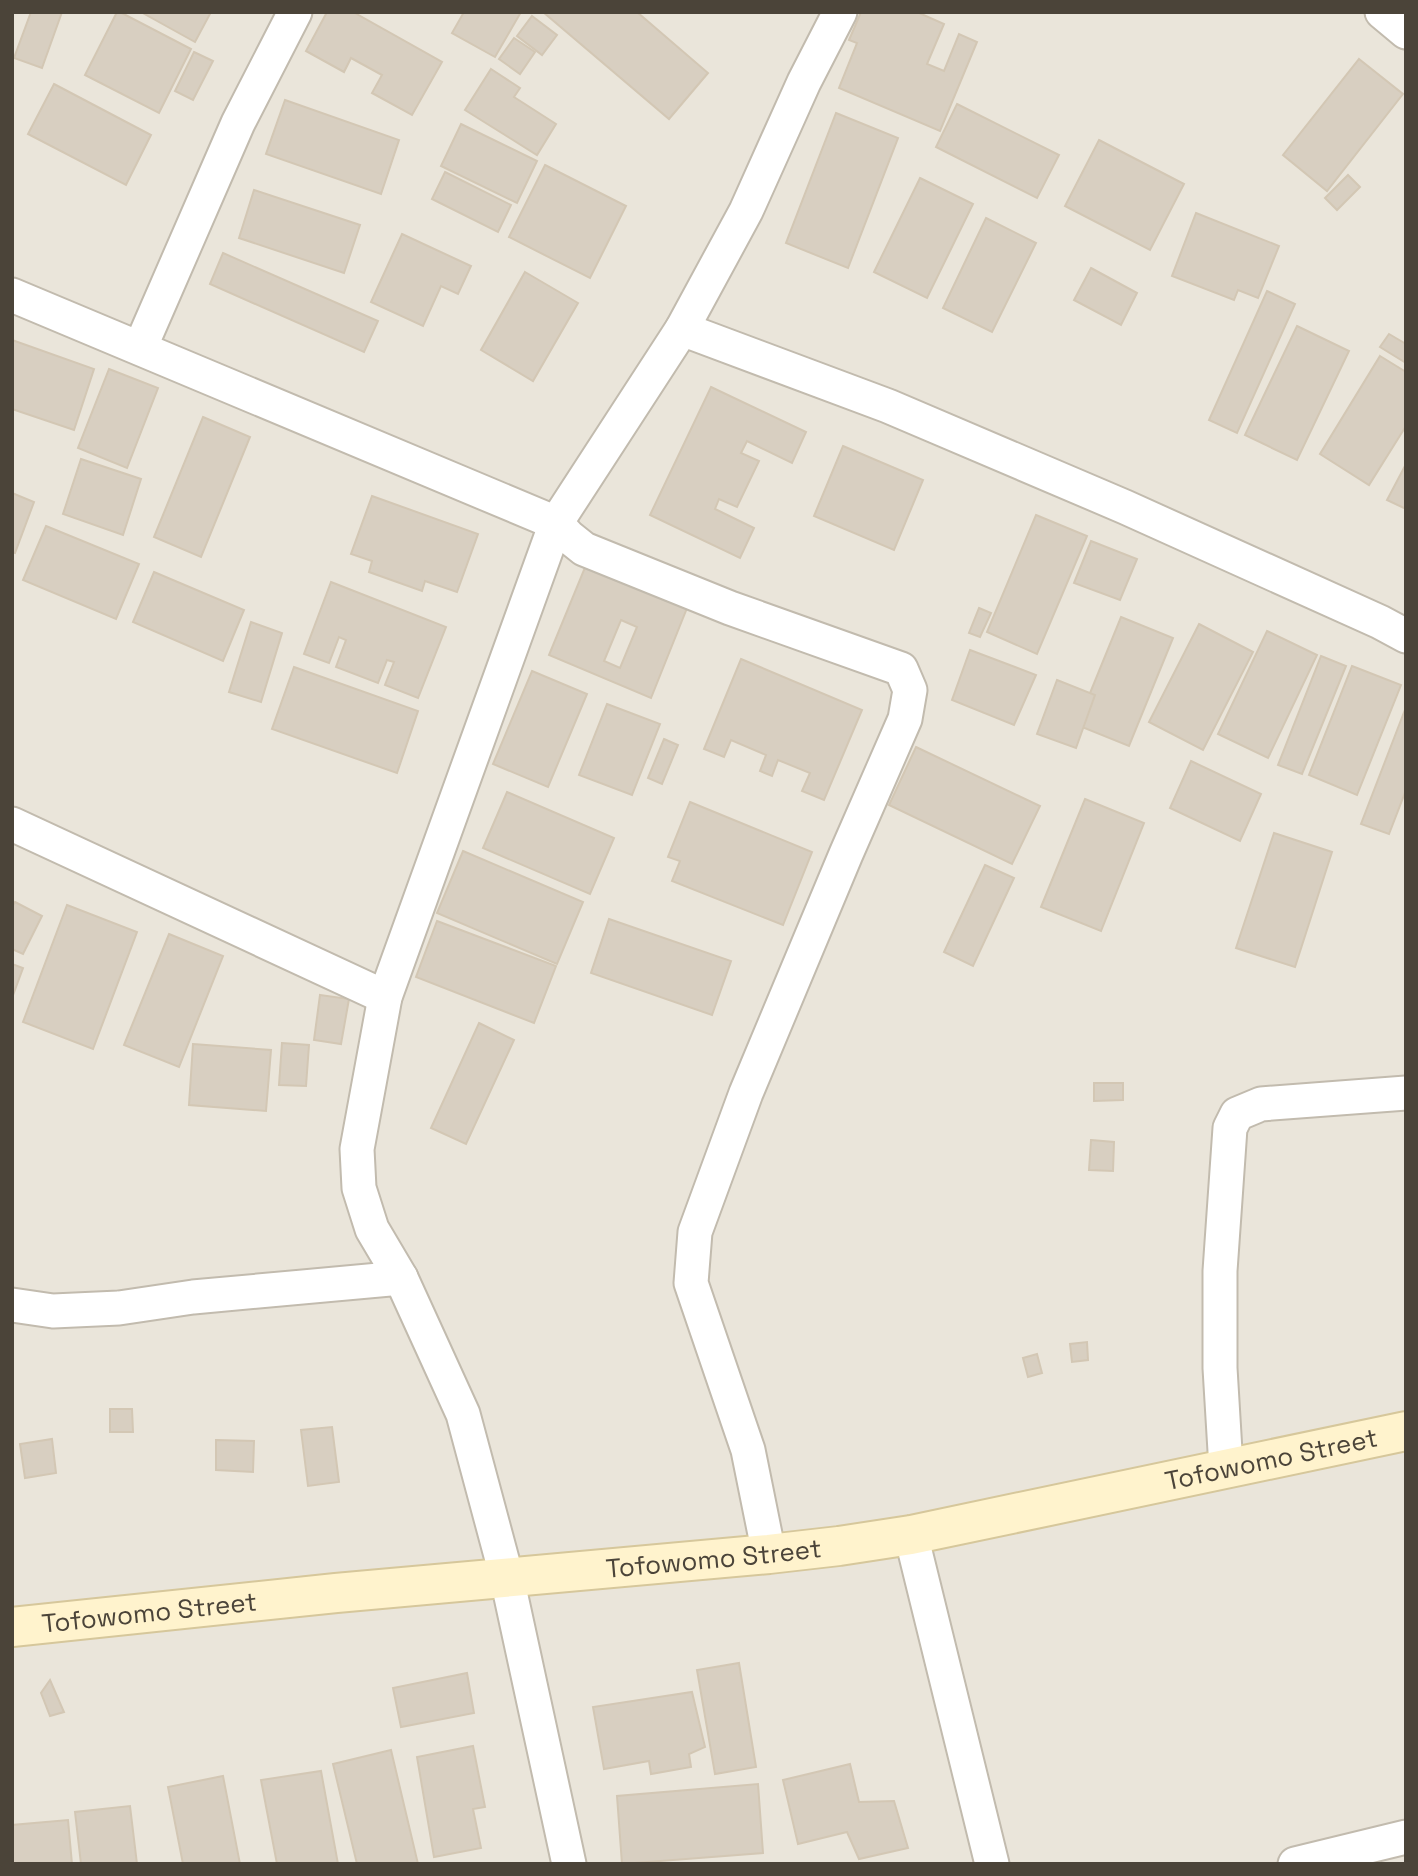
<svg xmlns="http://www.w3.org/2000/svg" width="1418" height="1876" viewBox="0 0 1418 1876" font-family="'Space Grotesk',sans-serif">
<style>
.residential{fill:#eae5da}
.building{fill:#d8cfc1;stroke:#d3c7b4;stroke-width:2;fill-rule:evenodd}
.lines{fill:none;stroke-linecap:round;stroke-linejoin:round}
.street-casing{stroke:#c2bbae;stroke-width:37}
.secondary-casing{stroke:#d6c79b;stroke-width:42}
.street{stroke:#fff;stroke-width:33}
.secondary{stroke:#fff3cd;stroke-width:38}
.labels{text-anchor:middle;stroke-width:5;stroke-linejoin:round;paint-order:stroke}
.street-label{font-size:26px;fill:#4b4439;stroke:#fff}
</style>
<rect width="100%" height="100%" fill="#f6f3ec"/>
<!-- residential -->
<rect class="residential" x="12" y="12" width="1394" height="1852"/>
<!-- building -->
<g class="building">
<path d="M31 12H62L42 68 14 58Z"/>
<path d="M117 12H120L191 49 159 113 85 75Z"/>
<path d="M141 12H211L195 42Z"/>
<path d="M327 12H353L442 62 412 115 372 93 382 75 351 58 344 72 306 51Z"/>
<path d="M464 12H521L495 57 452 33Z"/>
<path d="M543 12H637L708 73 669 119Z"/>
<path d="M861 12H917L944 24 927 64 944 71 959 34 977 42 940 131 839 88 857 43 849 40Z"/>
<path d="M532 16 557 35 542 55 517 36Z"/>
<path d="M514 38 535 52 520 74 499 59Z"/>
<path d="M194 52 213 61 193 100 175 91Z"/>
<path d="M1359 59 1403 94 1327 191 1283 155Z"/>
<path d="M491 69 520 88 514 97 556 124 537 155 465 110Z"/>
<path d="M54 84 151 135 126 185 28 134Z"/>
<path d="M285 100 399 140 381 194 266 154Z"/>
<path d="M957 104 1059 155 1037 198 936 147Z"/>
<path d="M836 113 898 138 848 268 786 243Z"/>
<path d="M461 124 537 161 517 203 441 166Z"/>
<path d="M1099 140 1184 184 1150 250 1065 206Z"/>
<path d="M545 165 626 206 590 278 509 237Z"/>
<path d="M445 172 511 205 498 232 432 199Z"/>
<path d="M1348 175 1360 187 1337 210 1325 198Z"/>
<path d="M920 178 973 204 927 298 874 272Z"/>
<path d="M254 190 360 225 344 273 239 238Z"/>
<path d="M1196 213 1279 246 1258 298 1238 290 1234 300 1172 276Z"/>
<path d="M986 218 1036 243 992 332 943 308Z"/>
<path d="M402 234 471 266 458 294 441 286 423 326 371 302Z"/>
<path d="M223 253 378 321 364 352 210 284Z"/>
<path d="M1091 268 1137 293 1121 325 1074 300Z"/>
<path d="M525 272 578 303 533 381 481 350Z"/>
<path d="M1267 291 1295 304 1237 433 1209 420Z"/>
<path d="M1297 326 1349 351 1297 460 1245 435Z"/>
<path d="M1389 334 1406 344V363L1380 347Z"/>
<path d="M12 340 94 369 74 430 12 409Z"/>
<path d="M1380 356 1406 372V426L1369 485 1320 454Z"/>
<path d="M109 369 158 388 127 468 78 448Z"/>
<path d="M711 387 806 432 792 463 747 441 741 453 759 461 737 507 719 499 715 509 754 528 740 558 650 515Z"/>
<path d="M203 417 250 437 201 557 154 537Z"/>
<path d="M843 446 923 480 894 550 814 516Z"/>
<path d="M81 459 141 479 123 535 63 514Z"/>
<path d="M1406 464V509L1387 500Z"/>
<path d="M12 493 34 502 15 553 12 552Z"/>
<path d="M372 496 478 534 457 592 425 581 422 591 369 572 372 561 351 554Z"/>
<path d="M1036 515 1087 536 1037 654 987 632Z"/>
<path d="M46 526 139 564 116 619 23 580Z"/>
<path d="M1091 541 1137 559 1120 600 1074 583Z"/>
<path d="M586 565 687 608 651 698 549 655ZM621 620 637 627 620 668 604 661Z"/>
<path d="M154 572 244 610 223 661 133 622Z"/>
<path d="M331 582 446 627 418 698 385 685 394 662 387 660 378 683 336 667 346 640 339 637 329 663 304 654Z"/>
<path d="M979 608 991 613 980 637 969 633Z"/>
<path d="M1121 617 1173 638 1129 746 1077 725Z"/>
<path d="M251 622 282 633 261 702 229 692Z"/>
<path d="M1199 624 1253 652 1203 750 1149 722Z"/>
<path d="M1267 631 1317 655 1268 758 1218 734Z"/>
<path d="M970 650 1036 675 1014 725 952 700Z"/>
<path d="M1321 656 1346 666 1302 774 1278 765Z"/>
<path d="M741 659 862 710 824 800 802 791 810 773 778 760 772 776 760 771 766 755 731 740 724 757 704 749Z"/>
<path d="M1352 666 1401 685 1357 795 1309 775Z"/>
<path d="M294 667 418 711 397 773 272 729Z"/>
<path d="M532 671 587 694 548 787 493 764Z"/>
<path d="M1057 680 1095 695 1076 748 1037 734Z"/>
<path d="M607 704 660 724 632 795 579 775Z"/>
<path d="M1406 707V790L1389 834 1361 824Z"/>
<path d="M664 739 678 745 662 784 648 778Z"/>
<path d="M916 747 1040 806 1012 864 889 805Z"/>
<path d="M1191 761 1261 794 1240 841 1170 808Z"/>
<path d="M507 792 614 838 590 894 483 848Z"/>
<path d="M1085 799 1144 823 1101 931 1041 907Z"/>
<path d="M690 802 812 852 783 925 672 881 680 861 668 857Z"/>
<path d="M1274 833 1332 852 1295 967 1236 948Z"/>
<path d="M463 851 583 902 557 964 437 913Z"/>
<path d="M985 865 1014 878 973 966 944 952Z"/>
<path d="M15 902 42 916 23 954 12 949V907Z"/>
<path d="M67 905 137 932 93 1049 23 1022Z"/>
<path d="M609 919 731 961 712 1015 591 973Z"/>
<path d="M437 921 556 966 534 1023 416 977Z"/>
<path d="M169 934 223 956 179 1067 124 1045Z"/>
<path d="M12 964 23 968 12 998Z"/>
<path d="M320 995 349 999 341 1044 314 1040Z"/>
<path d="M479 1023 514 1040 466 1144 431 1128Z"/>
<path d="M282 1043 309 1045 306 1086 279 1085Z"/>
<path d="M193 1044 271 1050 266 1111 189 1105Z"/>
<path d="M1094 1083H1123V1100L1094 1101Z"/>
<path d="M1091 1140 1114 1142 1113 1171 1089 1170Z"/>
<path d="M1087 1342 1088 1360 1072 1362 1070 1344Z"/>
<path d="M1037 1354 1042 1373 1028 1377 1023 1358Z"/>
<path d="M110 1409H132L133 1432H110Z"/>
<path d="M332 1427 339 1482 308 1486 301 1430Z"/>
<path d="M52 1439 56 1473 25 1478 20 1444Z"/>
<path d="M216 1440 254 1441 253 1472 216 1470Z"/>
<path d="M739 1663 756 1767 715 1774 697 1670Z"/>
<path d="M467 1673 474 1713 401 1727 393 1688Z"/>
<path d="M50 1680 64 1712 50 1716 41 1693Z"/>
<path d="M692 1692 705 1747 689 1754 691 1767 651 1774 649 1761 604 1769 593 1707Z"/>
<path d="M473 1746 485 1807 473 1809 481 1848 434 1857 417 1757Z"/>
<path d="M391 1750 418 1864H357L333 1764Z"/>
<path d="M850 1764 859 1802 894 1801 908 1848 859 1859 847 1832 798 1844 783 1780Z"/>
<path d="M321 1771 338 1864H277L261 1780Z"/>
<path d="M223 1776 240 1864H183L168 1787Z"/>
<path d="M758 1784 763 1853 622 1864 617 1796Z"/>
<path d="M130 1806 137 1864H81L75 1812Z"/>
<path d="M68 1820 72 1864H13L12 1825Z"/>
</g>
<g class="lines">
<defs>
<g id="street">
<path d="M1382 12 1406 32"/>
<path d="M12 295 556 523 569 537 584 549 730 608 901 669 910 690 905 719 846 854 746 1093 695 1232 691 1283 748 1450 769 1554"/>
<path d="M682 329 888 406 1125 507 1380 622 1406 636"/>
<path d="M140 348 238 123 295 12"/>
<path d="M12 824 385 997"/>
<path d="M12 1305 53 1311 119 1308 193 1297 401 1278"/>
<path d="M1226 1468 1220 1368V1271L1230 1128 1237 1114 1261 1104 1406 1093"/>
<path d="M911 1535 992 1864"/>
<path d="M569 1864 507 1578 463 1414 401 1278 372 1229 359 1188 357 1149 385 997 556 523 682 329 746 211 804 82 840 12"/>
<path d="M1295 1864 1406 1837"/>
</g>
<g id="secondary">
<path id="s1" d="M12 1627 336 1593 769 1554 839 1546 911 1535 1406 1431"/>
</g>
</defs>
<!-- street casing -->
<use href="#street" class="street-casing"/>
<!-- secondary casing -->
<use href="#secondary" class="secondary-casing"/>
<!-- street -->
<use href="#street" class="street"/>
<!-- secondary -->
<use href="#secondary" class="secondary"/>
</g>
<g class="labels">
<!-- street labels -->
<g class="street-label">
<text dy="9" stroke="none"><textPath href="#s1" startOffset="1272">Tofowomo Street</textPath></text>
<text dy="9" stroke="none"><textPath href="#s1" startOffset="705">Tofowomo Street</textPath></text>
<text dy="9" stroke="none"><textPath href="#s1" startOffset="138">Tofowomo Street</textPath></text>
</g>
</g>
<!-- border -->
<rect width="1418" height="1876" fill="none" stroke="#4b4439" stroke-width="28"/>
</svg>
